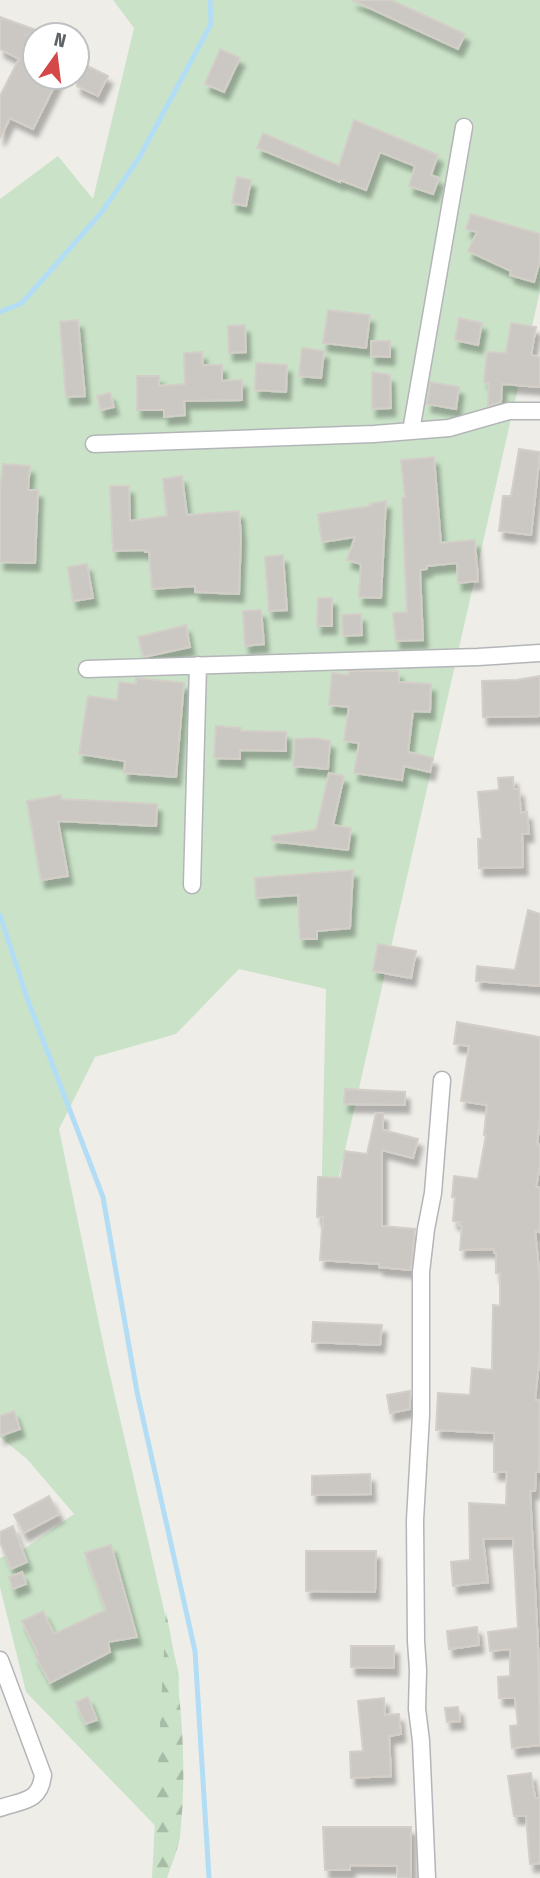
<svg xmlns="http://www.w3.org/2000/svg" width="540" height="1878" font-family="'Fira Sans Condensed',sans-serif">
  <style>
    .green { fill: #cae3c8 }
    .forest { fill: url(#forest-firs) }
    .lines { fill: none; stroke-linecap: round; stroke-linejoin: round }
    .stream { stroke: #b2ddf5; stroke-width: 5 }
    .building { fill: #cbc8c4; stroke: #d3cec7; stroke-width: 2; filter: url(#shadow) }
    .street-casing { stroke: #b3b5b8; stroke-width: 19 }
    .street { stroke: #fff; stroke-width: 16 }
  </style>
  <defs>
    <pattern id="forest-firs" width="22" height="20" patternUnits="userSpaceOnUse" patternTransform="scale(1.75)"><rect width="22" height="20" fill="#cae3c8"/><path d="M5 1l3.5 6h-7zM16 11l3.5 6h-7z" fill="#a7bca6"/></pattern>
    <filter id="shadow"><feDropShadow dx="4.5" dy="8" stdDeviation="2" flood-color="#0004"/></filter>
  </defs>
  <rect width="100%" height="100%" fill="#efede8"/>
  <path class="green" d="M113,0H540V291L320,1260L326,989L239,969L176,1034L95,1057L59,1129L107,1362L179,1675L177,1743L169,1840L26,1692L0,1587V1558L24,1549L74,1514L27,1459L0,1437V199L58,156L93,199L134,28Z"/>
  <path class="forest" d="M166,1611C181,1686 188,1761 180,1837C178,1850 171,1865 167,1878H152Z"/>
  <g class="lines">
    <path class="stream" d="M0,312L22,303L101,213L139,158L211,24L210,0
      M0,915L27,998L103,1197L137,1392L195,1651L209,1878"/>
  </g>
  <path class="building" d="M352,0H391L465,34L458,49Z
    M0,17L44,33L26,35L35,40V77H59L33,129L10,118L0,138V96L19,59L0,49Z
    M220,49L240,58L224,92L205,84Z
    M77,61L108,76L98,96L77,86Z
    M354,120L438,155L431,175L439,178L433,194L409,186L415,166L380,152L366,190L340,180V182L257,148L263,133L339,166Z
    M237,177L251,180L246,206L232,203Z
    M471,214L540,234V261L534,282L510,275L511,271L468,251L477,232L466,229Z
    M328,310L370,315L366,348L323,343Z
    M459,318L482,323L478,345L455,340Z
    M78,320L85,396L66,397L60,322Z
    M511,323L536,327L531,355L540,357V387L502,384L501,402L488,406L489,383L484,382L487,352L506,353Z
    M245,325L246,352L229,353L228,326Z
    M371,341H390V357L371,356Z
    M302,348L324,351L321,378L299,376Z
    M202,352L203,365H222V381L242,380V400L184,401L185,415L164,417V410H137V376H159V386L185,384L184,353Z
    M256,363L287,365L286,392L255,390Z
    M372,372L390,375L391,408L372,409Z
    M430,382L459,387L456,409L427,404Z
    M110,393L114,407L101,410L97,396Z
    M519,449L540,452L531,535L499,531L503,496H511Z
    M434,457L441,543L475,540L478,581L458,583L457,563L427,566V569L420,570L423,640L396,641L393,613L407,612L402,498L405,497L401,460Z
    M3,464L30,466L28,490H38L35,563L0,562V489Z
    M182,476L187,515L239,511L241,536L239,594L195,592V586L152,589L149,552H145V550L113,551L110,486H129L130,521L167,516L163,479Z
    M386,501L381,598L359,597L361,564L347,560L355,537L322,542L318,514L371,506L370,504Z
    M283,555L287,610L269,611L265,557Z
    M87,564L93,598L73,601L68,567Z
    M318,598H332V626H317Z
    M261,610L264,644L245,646L243,611Z
    M361,614L362,635L343,636L342,615Z
    M186,625L190,647L144,657L138,637Z
    M349,671H398L399,682L431,684L430,712L413,711L408,752L433,758L430,772L404,766L402,780L354,773L359,743L344,741L349,707L329,705L332,673L349,675Z
    M540,676V716L483,717L482,681L517,680Z
    M136,678L184,683L176,777L124,773L125,761L79,754L88,696L117,700L119,682L136,684Z
    M216,726L241,728V731L286,732V751L240,750V759L214,758Z
    M316,738L330,741L328,769L293,766L295,739Z
    M329,773L344,776L333,825L351,828L348,850L272,841V836L316,830Z
    M513,777L514,789H519L521,813L527,812L529,834H522L523,867L479,868L478,839H482L478,792L499,790L498,778Z
    M61,795V799L157,804L156,826L58,821L68,876L41,880L27,801Z
    M353,870L350,928L317,931V939H300L298,895L256,898L255,878Z
    M528,910L540,914V986L476,981L477,966L515,970Z
    M378,944L416,951L411,978L373,971Z
    M457,1022L540,1037V1119L537,1144H540V1165L536,1187L540,1188V1224L539,1232L535,1231L540,1280V1353L535,1400H540L539,1472H536L535,1491H530L538,1646L540,1745L512,1748L510,1726L518,1725L515,1698H499L498,1677L510,1676V1649L490,1651L488,1632L518,1628L513,1538L483,1539L488,1582L453,1586L451,1562L470,1560L469,1503L506,1505L507,1472H494V1433L436,1430L438,1393L470,1395L472,1368L492,1370L493,1305L500,1306V1273H496V1253H494V1249L460,1250L462,1226H459L460,1222L453,1221L455,1197H452L454,1176L478,1179L486,1135H484L487,1105L461,1101L469,1046L454,1044Z
    M345,1089L405,1092V1105L344,1104Z
    M376,1113H383V1130L418,1139L413,1158L382,1150V1226L415,1229L411,1270L379,1267V1264L320,1260L323,1217H317L318,1177L341,1178L345,1151L367,1154Z
    M313,1322L382,1325L380,1345L312,1342Z
    M410,1391V1409L390,1413L387,1395Z
    M14,1411L20,1429L0,1436V1416Z
    M370,1474L371,1494L312,1495V1476Z
    M49,1496L59,1514L24,1533L14,1515Z
    M13,1526L27,1562L11,1569L0,1542V1532Z
    M111,1545L137,1637L108,1642L110,1652L50,1683L35,1655L38,1654L22,1621L43,1611L54,1634L106,1610L85,1553Z
    M306,1551H376L375,1592L306,1591Z
    M22,1572L26,1584L13,1589L9,1577Z
    M477,1627L479,1645L449,1649L447,1631Z
    M351,1646H394V1668L351,1667Z
    M88,1697L97,1720L85,1724L76,1702Z
    M384,1698L385,1715L399,1714L401,1734L389,1736L391,1776L351,1778L350,1752L363,1751L358,1701Z
    M458,1707L460,1721L447,1722L445,1708Z
    M531,1773L535,1798H540V1863L530,1864L526,1816H514L508,1776Z
    M323,1827H411V1878H398L397,1866L350,1865V1870H325Z"/>
  <g class="lines">
    <defs>
      <path id="street" d="M411,431L464,127
        M94,444L374,434L449,428L509,411H540
        M87,669L478,657L540,653
        M192,885L198,665
        M0,1660L43,1775C40,1802 23,1800 0,1808
        M427,1878L421,1741L417,1709L418,1670L416,1641L415,1520L421,1415V1272L426,1229L433,1193L442,1080"/>
    </defs>
    <use href="#street" class="street-casing"/>
    <use href="#street" class="street"/>
  </g>
  <g transform="translate(56 56) rotate(14)"><circle r="33" fill="#ffffff" stroke="#bfc1c2" stroke-width="2"/>
  <path d="M0-5L12 26L0 18L-12 26Z" fill="#d54849"/>
  <text y="-10" font-size="19" font-weight="bold" text-anchor="middle" fill="#5f6366">N</text>
  </g>
</svg>
